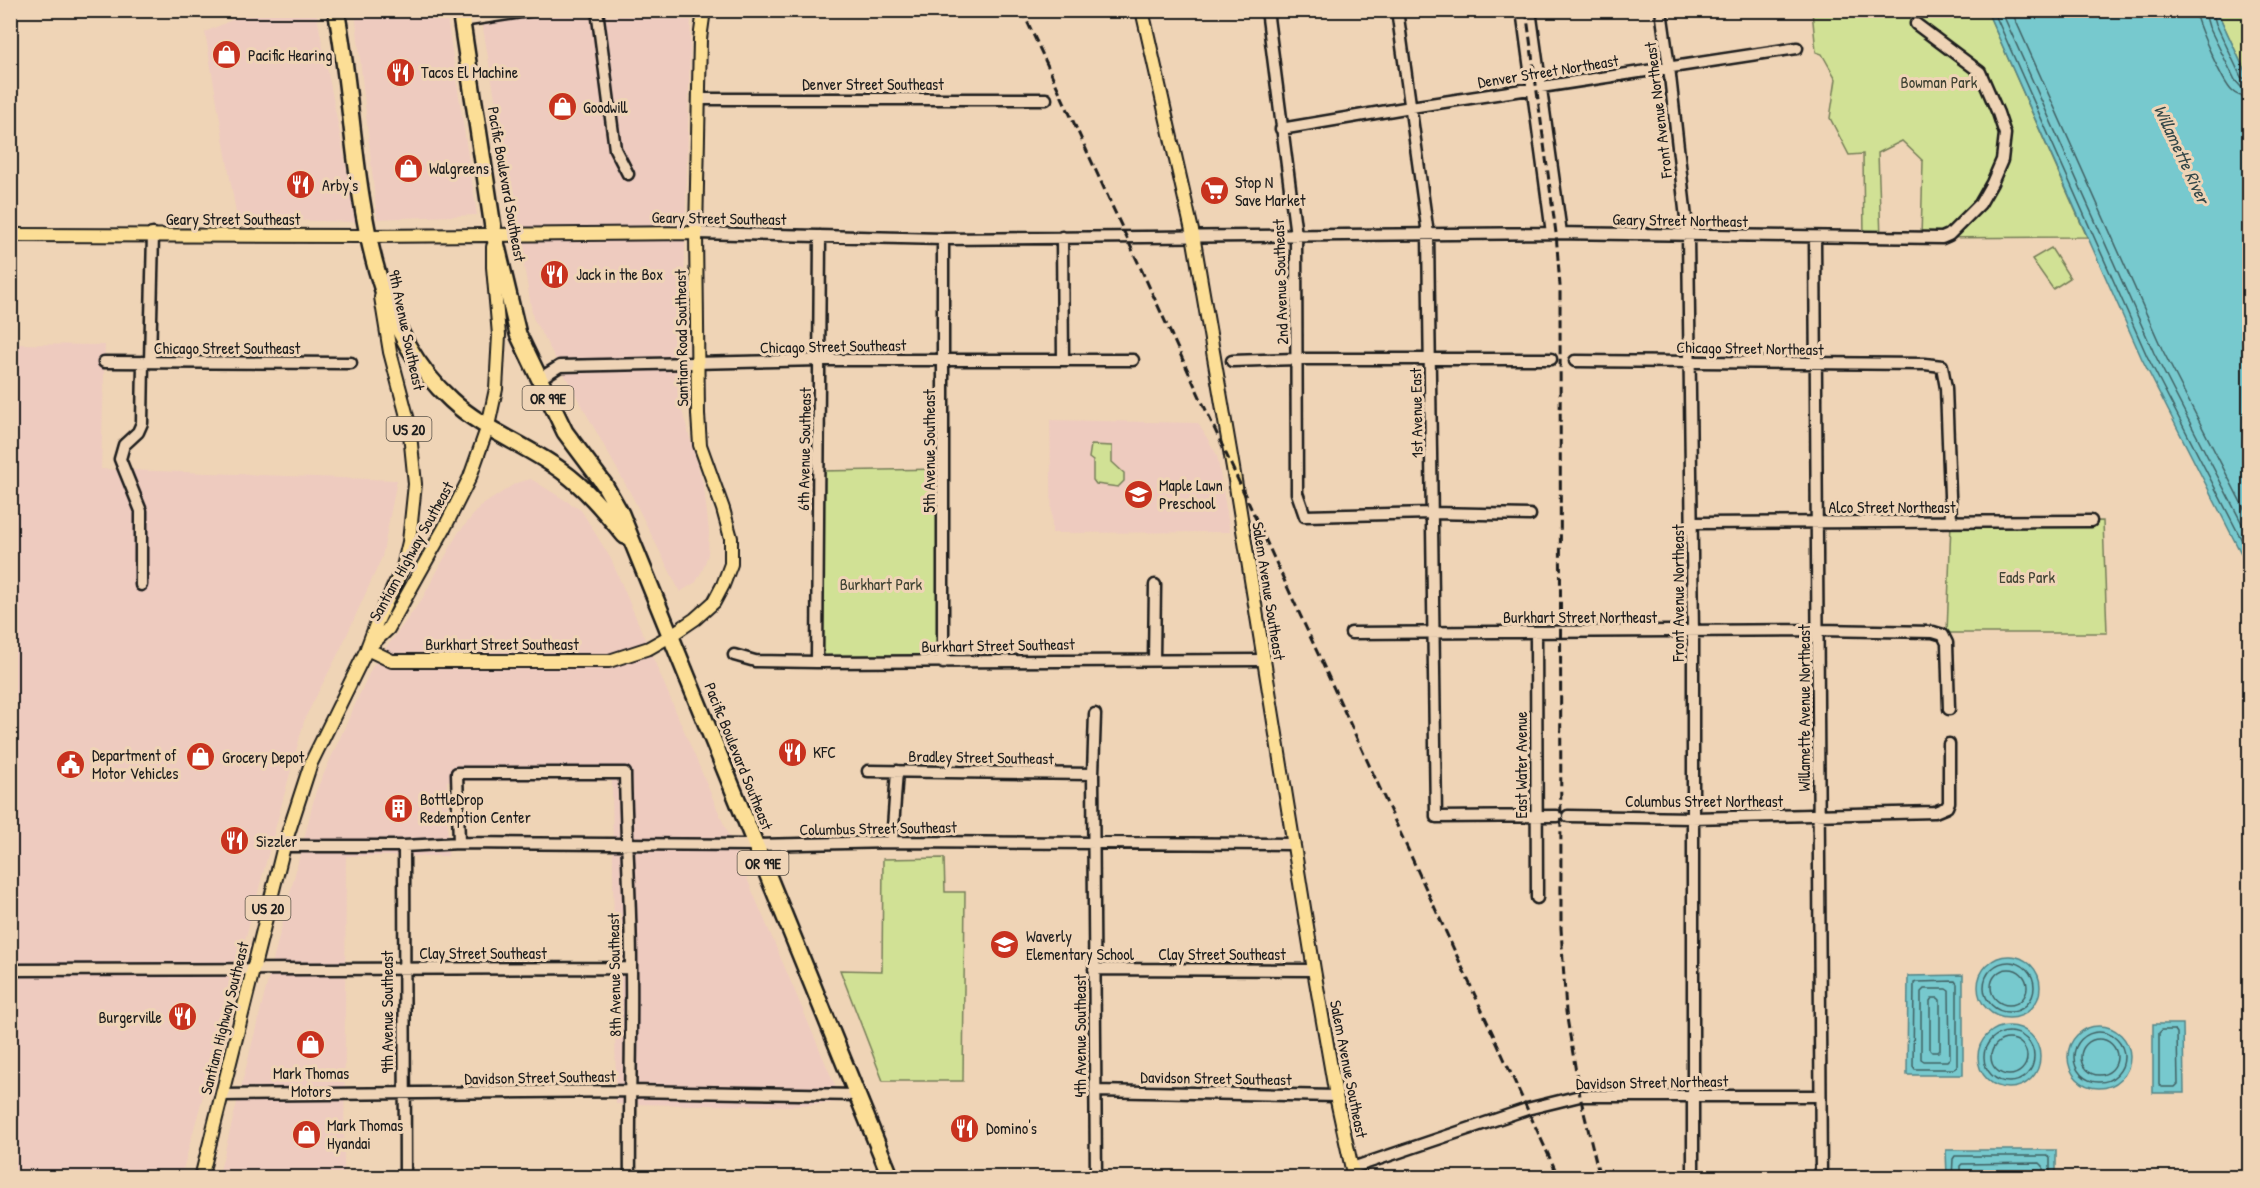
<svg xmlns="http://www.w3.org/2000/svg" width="2260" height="1188" font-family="'Patrick Hand',sans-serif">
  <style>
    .built { fill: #eecbbf }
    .green { fill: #d1e195; stroke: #767e58; stroke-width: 1.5 }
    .water { fill: #77c9ce; stroke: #538487; stroke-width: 1.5 }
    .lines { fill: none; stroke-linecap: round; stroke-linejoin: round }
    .shore { stroke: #406163; stroke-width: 1.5 }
    .minor-casing { stroke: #1c1c1c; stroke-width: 15 }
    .major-casing { stroke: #1c1c1c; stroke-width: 16 }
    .highway-casing { stroke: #1c1c1c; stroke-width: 20 }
    .minor { stroke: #efd4b6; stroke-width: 10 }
    .major { stroke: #fcde96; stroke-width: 12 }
    .highway { stroke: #fcde96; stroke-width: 15 }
    .rail { stroke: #1c1c1c; stroke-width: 3; stroke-dasharray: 9 4.5; stroke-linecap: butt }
    .labels { text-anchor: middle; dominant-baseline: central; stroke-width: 6; stroke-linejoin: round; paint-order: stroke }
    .shield { fill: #efd4b6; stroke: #5b534a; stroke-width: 1.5 }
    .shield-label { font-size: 15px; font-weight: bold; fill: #1c1c1c }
    .poi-label { font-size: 16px; fill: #1c1c1c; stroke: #efd4b6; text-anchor: start }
    .street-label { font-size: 16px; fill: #1c1c1c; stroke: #efd4b6 }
    .park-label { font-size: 16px; fill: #404334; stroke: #efd4b6 }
    .water-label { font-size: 18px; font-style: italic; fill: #334748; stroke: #efd4b6 }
  </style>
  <rect width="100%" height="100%" fill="#efd4b6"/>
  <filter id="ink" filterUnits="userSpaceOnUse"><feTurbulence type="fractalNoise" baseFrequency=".0167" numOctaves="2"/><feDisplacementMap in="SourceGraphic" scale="12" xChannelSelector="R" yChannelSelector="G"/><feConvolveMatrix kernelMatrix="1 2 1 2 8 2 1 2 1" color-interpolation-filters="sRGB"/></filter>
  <g filter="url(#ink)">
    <path class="built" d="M606,10L607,17L649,11H691L681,407L704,487L709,532L708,554L703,569L696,582L680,592L632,496L533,318L480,11Z
      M252,11H316L357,222L237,219L205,32Z
      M355,11H446L477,215L377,219Z
      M11,344L105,345L101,469L397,480L382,557L340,650L305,718L181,1177L11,1178Z
      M1050,420L1198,423L1217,455L1230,532L1052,533Z
      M531,479L581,510L611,559L842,1102L793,1106L616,1104L612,781H447L448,856H346L344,1177L218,1178L316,791L372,667L422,599L458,533L481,506L516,483Z"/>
    <path class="green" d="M1812,11H1987L2087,237L1921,238L1923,161L1902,141L1878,153L1881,238H1864L1863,154L1849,155L1830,118L1836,79L1822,54L1816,52Z
      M2217,11H2249V80Z
      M2051,248L2070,278L2053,289L2032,259Z
      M1091,445L1112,446V462L1124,473V481L1118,487L1096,484L1093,480V461L1089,458Z
      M944,469L943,663L817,662L819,471Z
      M2103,521L2107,633H1947L1951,522Z
      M944,858L945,892H965L963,1081H883L840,970L882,971L883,859Z"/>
    <path class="water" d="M1987,11H2217L2249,80V569L2142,359Z
      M1978 987a31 31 0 1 1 62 0a31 31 0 1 1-62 0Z
      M1963,975V1075H1907L1908,976Z
      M2153,1024H2183L2184,1093H2153Z
      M1978 1057a31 31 0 1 1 62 0a31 31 0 1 1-62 0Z
      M2068 1057a31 31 0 1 1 62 0a31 31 0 1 1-62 0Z
      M1946,1150H2056V1177H1947Z"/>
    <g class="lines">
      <path class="shore" d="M1993,10L2147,356L2250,556
        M2001,10L2154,353L2250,539
        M2011,10L2162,349L2250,520
        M2195,10C2196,23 2223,83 2232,91C2237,96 2243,97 2250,97
        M2204,10L2209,27L2235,80L2241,87L2250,88
        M2212,10L2216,24L2241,77L2250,81
        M1984 987a25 25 0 1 1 50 0a25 25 0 1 1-50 0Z
        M1991 987a18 18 0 1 1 36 0a18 18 0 1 1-36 0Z
        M1955,981L1957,984V1067L1954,1069H1915L1913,1066L1914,983L1917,982Z
        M1924,989H1946L1949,991L1950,1058L1947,1061H1924L1921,1059V992Z
        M1932,998H1938L1940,1000V1050L1938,1052H1932L1930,1050V1001Z
        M2162,1030H2175L2177,1033L2178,1084L2175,1087H2162L2159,1085V1033Z
        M1984 1057a25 25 0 1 1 50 0a25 25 0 1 1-50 0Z
        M2074 1057a25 25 0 1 1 50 0a25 25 0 1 1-50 0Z
        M1991 1057a18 18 0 1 1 36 0a18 18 0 1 1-36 0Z
        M2081 1057a18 18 0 1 1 36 0a18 18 0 1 1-36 0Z
        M1952,1178L1953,1159L1955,1156H2047L2050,1158V1178
        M1960,1178V1166L1962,1164L2040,1163L2043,1166V1178
        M1969,1178L1972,1172H2031L2034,1178"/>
      <defs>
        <path id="minor" d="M597,10L615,149L628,174
          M1267,10L1296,235L1297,493L1305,516L1432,513L1530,515
          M1397,10L1428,234L1436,817L1557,816
          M1522,10L1552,233
          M1530,10L1561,233
          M1661,10L1669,67L1688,236L1693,632V1178
          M462,21L534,10
          M699,99H1046
          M1281,129L1411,107L1797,48
          M696,233L943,239L1552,233L1942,238L1949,235L1980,204L1992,183L2002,160L2005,134L1998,113L1980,72L1916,24
          M1062,237L1063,359
          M1815,237L1821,1178
          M943,239V663
          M1232,361L1297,359H1551
          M1575,361L1925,364L1942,366L1946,388L1951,522
          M104,362L351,363
          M150,362L153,234
          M539,379L560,366L820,360H1133
          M1693,523L2091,521
          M141,585V511L120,459L124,445L138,432L142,423L143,362
          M1536,632L1537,898
          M1351,633L1818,630L1933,632L1943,635L1947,643L1949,709
          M734,655L755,661L817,662L1263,660
          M1154,660L1155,585
          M817,662L820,236
          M1095,714L1093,774L1096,1178
          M868,771L1093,774
          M1568,816L1692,818L1935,812L1947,807L1949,802V744
          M892,842L897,771
          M459,843L457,773H625C626,838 631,903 631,968C632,1038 629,1108 630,1178
          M284,846H404L459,843L756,845L892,842L1293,844
          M404,846L405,1178
          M1094,969L1314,970
          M10,970L631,968
          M1095,1091L1336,1096
          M222,1095L629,1091L858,1095
          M1352,1168L1527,1109L1580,1096H1820"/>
        <path id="major" d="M1142,10L1193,235L1233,468L1314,970L1336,1096L1354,1178
          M10,235L368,236L696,233
          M367,648L377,622L403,567L409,542L415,484L409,424L390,352L381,297
          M367,649L392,661H609L649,648L670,636L695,619L714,602L723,585L731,564V538L723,509L700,445L698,414L696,233L700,39L704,10
          M201,1178L284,846L311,763L367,649L388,629L445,527L470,477L488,426L496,389L499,335L493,267V247"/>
        <path id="highway" d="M336,10C361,135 349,308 451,400C483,430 527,445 562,471C587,489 606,513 625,536
          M460,10L494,234L518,334L565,432L604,484L621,514L891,1178"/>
      </defs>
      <use href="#minor" class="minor-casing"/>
      <use href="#major" class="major-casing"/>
      <use href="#highway" class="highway-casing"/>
      <use href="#minor" class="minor"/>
      <use href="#major" class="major"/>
      <use href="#highway" class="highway"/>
      <path class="rail" d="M1022,10L1559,1178
        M1526,10L1556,233L1560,286L1561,928L1566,1012L1580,1096L1600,1178"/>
    </g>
  </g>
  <defs>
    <symbol id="shop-disc" viewBox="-11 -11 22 22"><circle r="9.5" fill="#c8321e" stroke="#efd4b6"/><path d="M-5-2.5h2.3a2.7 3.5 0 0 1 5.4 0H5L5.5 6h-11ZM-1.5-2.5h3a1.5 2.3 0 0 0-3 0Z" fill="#fff"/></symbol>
    <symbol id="restaurant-disc" viewBox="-11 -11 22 22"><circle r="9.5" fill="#c8321e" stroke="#efd4b6"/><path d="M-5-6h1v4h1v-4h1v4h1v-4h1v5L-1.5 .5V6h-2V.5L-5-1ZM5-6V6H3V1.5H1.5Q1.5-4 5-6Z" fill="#fff"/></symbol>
    <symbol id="supermarket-disc" viewBox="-11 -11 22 22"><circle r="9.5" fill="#c8321e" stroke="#efd4b6"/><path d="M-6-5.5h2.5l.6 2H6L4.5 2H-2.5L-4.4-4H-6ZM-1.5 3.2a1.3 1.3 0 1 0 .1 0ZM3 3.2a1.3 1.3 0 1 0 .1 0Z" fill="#fff"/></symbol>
    <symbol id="school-disc" viewBox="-11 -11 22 22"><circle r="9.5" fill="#c8321e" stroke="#efd4b6"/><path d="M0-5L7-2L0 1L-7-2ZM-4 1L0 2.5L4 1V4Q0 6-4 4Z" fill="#fff"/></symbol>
    <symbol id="civic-disc" viewBox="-11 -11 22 22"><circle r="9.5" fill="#c8321e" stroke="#efd4b6"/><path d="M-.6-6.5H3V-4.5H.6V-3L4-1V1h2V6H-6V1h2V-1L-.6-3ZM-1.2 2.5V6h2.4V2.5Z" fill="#fff"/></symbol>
    <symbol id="building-disc" viewBox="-11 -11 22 22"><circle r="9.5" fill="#c8321e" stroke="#efd4b6"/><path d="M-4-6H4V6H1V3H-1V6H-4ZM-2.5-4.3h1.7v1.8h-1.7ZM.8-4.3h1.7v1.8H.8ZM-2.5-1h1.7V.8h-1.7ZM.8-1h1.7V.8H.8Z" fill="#fff"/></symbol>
  </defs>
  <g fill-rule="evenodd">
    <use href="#shop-disc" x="210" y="38" width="33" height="33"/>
    <use href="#restaurant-disc" x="384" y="56" width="33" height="33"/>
    <use href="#shop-disc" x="546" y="90" width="33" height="33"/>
    <use href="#shop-disc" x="392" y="152" width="33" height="33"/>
    <use href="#restaurant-disc" x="284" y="168" width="33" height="33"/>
    <use href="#supermarket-disc" x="1198" y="174" width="33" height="33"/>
    <use href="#restaurant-disc" x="538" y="258" width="33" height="33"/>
    <use href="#school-disc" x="1122" y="478" width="33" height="33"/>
    <use href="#restaurant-disc" x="776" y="736" width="33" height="33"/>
    <use href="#shop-disc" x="184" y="740" width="33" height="33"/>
    <use href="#civic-disc" x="54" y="748" width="33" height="33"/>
    <use href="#building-disc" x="382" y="792" width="33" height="33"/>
    <use href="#restaurant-disc" x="218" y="824" width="33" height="33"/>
    <use href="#school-disc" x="988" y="928" width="33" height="33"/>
    <use href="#restaurant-disc" x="166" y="1000" width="33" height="33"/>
    <use href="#shop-disc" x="294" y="1028" width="33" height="33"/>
    <use href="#restaurant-disc" x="948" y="1112" width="33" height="33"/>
    <use href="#shop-disc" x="290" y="1118" width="33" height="33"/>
  </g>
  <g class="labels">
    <g class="shield">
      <rect x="522.5" y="386" width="51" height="24" rx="4.5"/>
      <rect x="386.5" y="417" width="45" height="24" rx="4.5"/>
      <rect x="737.5" y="851" width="51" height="24" rx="4.5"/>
      <rect x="245.5" y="896" width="45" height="24" rx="4.5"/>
    </g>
    <g class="shield-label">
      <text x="548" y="398">OR 99E</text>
      <text x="409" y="429">US 20</text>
      <text x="763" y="863">OR 99E</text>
      <text x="268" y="908">US 20</text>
    </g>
    <g class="poi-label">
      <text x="248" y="55">Pacific Hearing</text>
      <text x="421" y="72">Tacos El Machine</text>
      <text x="583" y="107">Goodwill</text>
      <text x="429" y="168">Walgreens</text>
      <text x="1235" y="182">Stop N<tspan x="1235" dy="18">Save Market</tspan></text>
      <text x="322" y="185">Arby's</text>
      <text x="576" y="274">Jack in the Box</text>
      <text x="1159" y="485">Maple Lawn<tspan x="1159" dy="18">Preschool</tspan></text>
      <text x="813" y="752">KFC</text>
      <text x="92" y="755">Department of<tspan x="92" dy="18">Motor Vehicles</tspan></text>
      <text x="222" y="757">Grocery Depot</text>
      <text x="420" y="799">BottleDrop<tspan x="420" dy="18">Redemption Center</tspan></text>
      <text x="256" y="841">Sizzler</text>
      <text x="1026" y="936">Waverly<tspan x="1026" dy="18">Elementary School</tspan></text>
      <text x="162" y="1017" text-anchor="end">Burgerville</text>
      <text x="311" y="1073" text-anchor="middle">Mark Thomas<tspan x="311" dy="18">Motors</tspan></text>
      <text x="327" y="1125">Mark Thomas<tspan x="327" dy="18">Hyandai</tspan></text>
      <text x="986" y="1128">Domino's</text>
    </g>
    <g class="street-label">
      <text transform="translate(1548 71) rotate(-9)">Denver Street Northeast</text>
      <text x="873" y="84">Denver Street Southeast</text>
      <text transform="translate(1658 110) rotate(-97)">Front Avenue Northeast</text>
      <text transform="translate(507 184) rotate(80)">Pacific Boulevard Southeast</text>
      <text transform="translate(719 218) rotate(1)">Geary Street Southeast</text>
      <text x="233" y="219">Geary Street Southeast</text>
      <text transform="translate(1680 220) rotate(1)">Geary Street Northeast</text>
      <text transform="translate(1280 282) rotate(-92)">2nd Avenue Southeast</text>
      <text transform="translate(407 330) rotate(78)">9th Avenue Southeast</text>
      <text transform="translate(681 338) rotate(-91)">Santiam Road Southeast</text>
      <text transform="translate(833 346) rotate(-1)">Chicago Street Southeast</text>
      <text x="227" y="348">Chicago Street Southeast</text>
      <text transform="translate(1750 348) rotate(1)">Chicago Street Northeast</text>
      <text transform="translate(1416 413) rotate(-91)">1st Avenue East</text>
      <text transform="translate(804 449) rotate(-89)">6th Avenue Southeast</text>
      <text transform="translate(929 451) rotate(-90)">5th Avenue Southeast</text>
      <text x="1892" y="507">Alco Street Northeast</text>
      <text transform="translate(411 551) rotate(-61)">Santiam Highway Southeast</text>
      <text transform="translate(1269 591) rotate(81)">Salem Avenue Southeast</text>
      <text transform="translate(1678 593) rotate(-90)">Front Avenue Northeast</text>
      <text x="1580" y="617">Burkhart Street Northeast</text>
      <text x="502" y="644">Burkhart Street Southeast</text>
      <text transform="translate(998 645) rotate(-1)">Burkhart Street Southeast</text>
      <text transform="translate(1804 708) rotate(-90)">Willamette Avenue Northeast</text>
      <text transform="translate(739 756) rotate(68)">Pacific Boulevard Southeast</text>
      <text transform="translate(981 757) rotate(1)">Bradley Street Southeast</text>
      <text transform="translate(1521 765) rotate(-90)">East Water Avenue</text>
      <text x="1704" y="801">Columbus Street Northeast</text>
      <text transform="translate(878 828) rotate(-1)">Columbus Street Southeast</text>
      <text x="483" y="953">Clay Street Southeast</text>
      <text x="1222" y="954">Clay Street Southeast</text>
      <text transform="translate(614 975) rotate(-91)">8th Avenue Southeast</text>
      <text transform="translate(387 1012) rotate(-90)">9th Avenue Southeast</text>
      <text transform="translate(224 1018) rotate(-76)">Santiam Highway Southeast</text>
      <text transform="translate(1080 1036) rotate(-90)">4th Avenue Southeast</text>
      <text transform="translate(1349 1069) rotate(79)">Salem Avenue Southeast</text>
      <text transform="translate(540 1077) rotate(-1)">Davidson Street Southeast</text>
      <text transform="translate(1216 1078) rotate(1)">Davidson Street Southeast</text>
      <text transform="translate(1652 1082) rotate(-1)">Davidson Street Northeast</text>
    </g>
    <g class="park-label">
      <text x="1939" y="82">Bowman Park</text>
      <text x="2027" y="577">Eads Park</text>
      <text x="881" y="584">Burkhart Park</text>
    </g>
    <g class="water-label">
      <text transform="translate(2182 154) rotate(65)">Willamette River</text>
    </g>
  </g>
  <rect width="2260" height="1188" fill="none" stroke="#efd4b6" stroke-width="36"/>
  <rect x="18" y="18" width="2224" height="1152" fill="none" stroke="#1c1c1c" stroke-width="2" filter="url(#ink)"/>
</svg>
